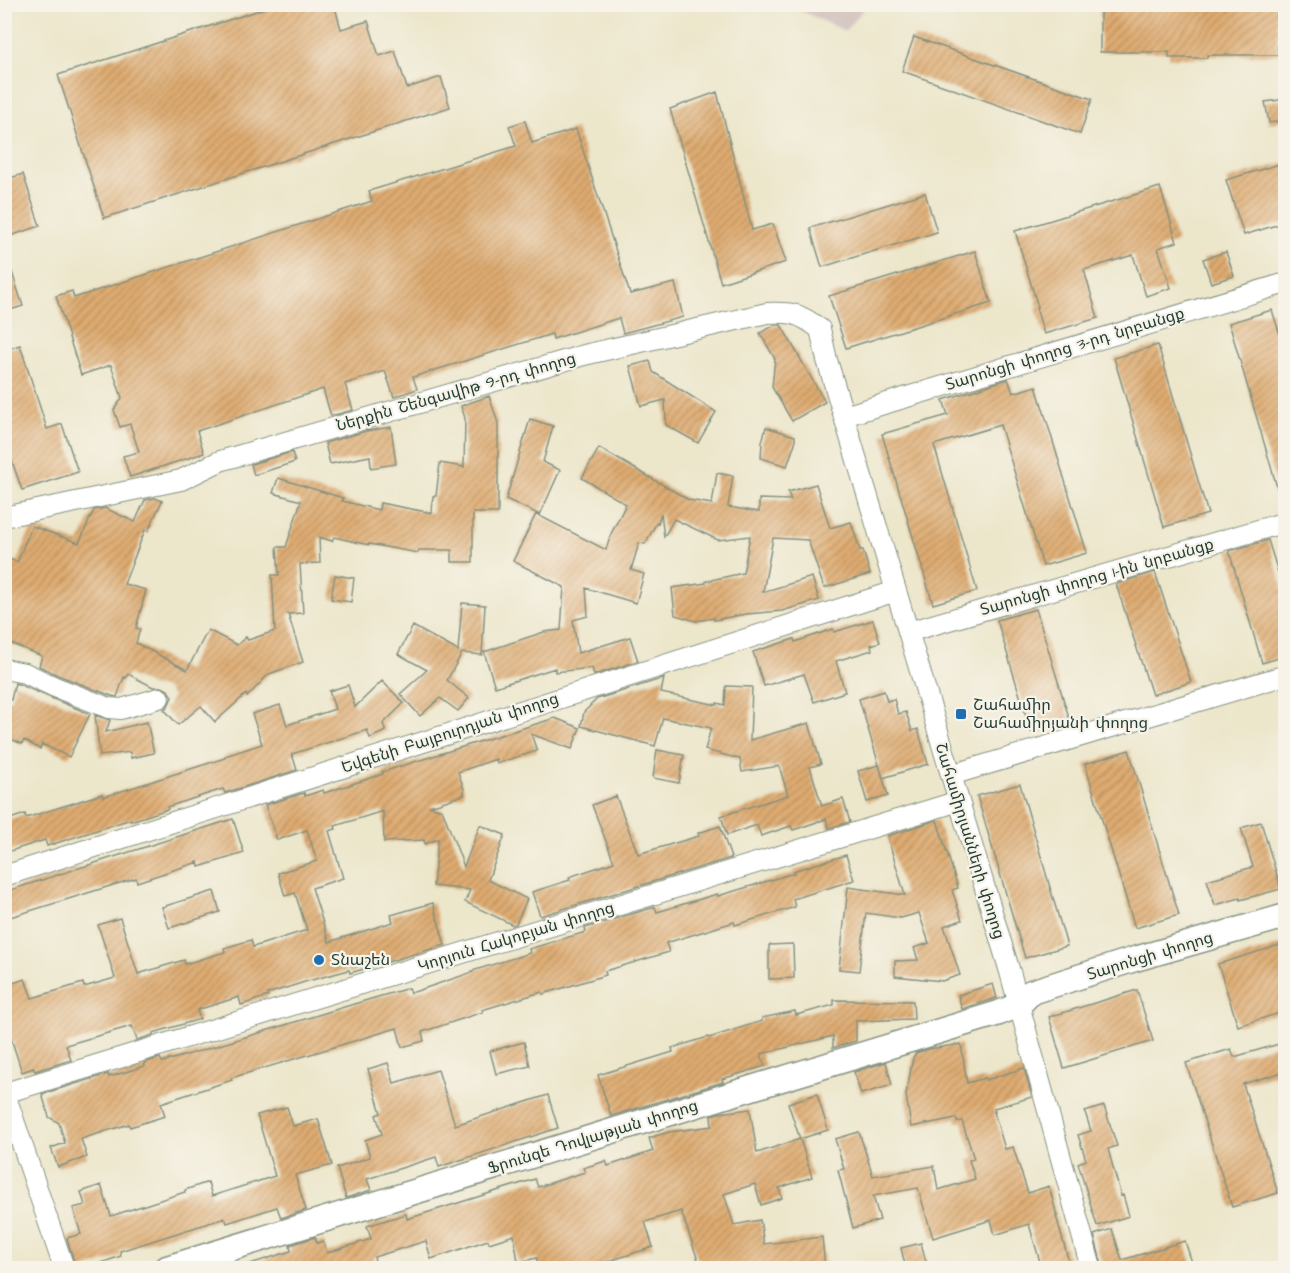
<svg xmlns="http://www.w3.org/2000/svg" width="1290" height="1273" font-family="'Architects Daughter','Noto Sans Armenian',sans-serif">
  <style>
    .industrial { fill: #d0c0bc }
    .building { fill: url(#building-hatch) }
    .lines { fill: none; stroke-linecap: round; stroke-linejoin: round }
    .minor-casing { stroke: #869280; stroke-width: 22 }
    .tertiary-casing { stroke: #869280; stroke-width: 27 }
    .minor { stroke: #fff; stroke-width: 20 }
    .tertiary { stroke: #fff; stroke-width: 24 }
    .poi-dot { fill: #1f6fb2; stroke: #f7f3e8; stroke-width: 2 }
    .labels { text-anchor: middle; dominant-baseline: central; stroke-width: 4.5; stroke-linejoin: round; paint-order: stroke }
    .street-label { font-size: 16px; fill: #1f3d34; stroke: #f7f3e8 }
    .poi-label { font-size: 16px; fill: #1f3d34; stroke: #f7f3e8; text-anchor: start }
  </style>
  <defs>
    <pattern id="building-hatch" width="6" height="6" patternUnits="userSpaceOnUse" patternTransform="scale(1.5)"><rect width="6" height="6" fill="#dfac71"/><path d="M-1 1l2-2M0 6l6-6M5 7l2-2" fill="none" stroke="#b48d5e"/></pattern>
  </defs>
  <rect width="100%" height="100%" fill="#f7f3e8"/>
  <filter id="ink" filterUnits="userSpaceOnUse"><feTurbulence type="fractalNoise" baseFrequency=".0167" numOctaves="2"/><feDisplacementMap in="SourceGraphic" scale="12" xChannelSelector="R" yChannelSelector="G"/><feConvolveMatrix kernelMatrix="1 2 1 2 8 2 1 2 1" color-interpolation-filters="sRGB"/></filter>
  <filter id="wash" filterUnits="userSpaceOnUse"><feTurbulence type="fractalNoise" baseFrequency=".008" numOctaves="4" result="noise"/><feDisplacementMap in="SourceGraphic" scale="24" xChannelSelector="R" yChannelSelector="G"/><feGaussianBlur stdDeviation="1.35" result="paint"/><feColorMatrix in="noise" values="0 0 0 0 0 0 0 0 0 0 0 0 0 0 0 0 0 1.4 0 .05"/><feComposite in="paint" operator="in"/></filter>
  <g filter="url(#wash)">
    <rect width="100%" height="100%" fill="#ece6cb"/>
    <path class="industrial" d="M788,5L867,4V5L845,31Z"/>
    <g id="blocks">
      <path class="building" d="M278,4H313L314,9L327,4H334L341,29L368,21L379,56L395,51L407,88L441,77L450,107L104,218L58,75Z
        M1100,4H1277L1278,55H1207V58H1169V52H1100Z
        M914,37L1092,99L1080,134L902,71Z
        M717,92L752,230L773,224L786,262L721,283L670,109Z
        M1286,99V120L1269,123L1265,102Z
        M525,121L532,143L576,129L630,294L675,283L683,317L623,333L619,318L553,339L552,334L413,377L417,389L394,397L385,371L345,384L353,410L331,416L323,389L197,431L204,453L130,477L123,456L139,452L130,424L120,427L114,410L122,398L111,365L81,375L56,296L72,291L74,298L372,201L369,191L516,146L509,126Z
        M1286,162V222L1244,235L1226,180Z
        M23,174L40,226L4,238V180Z
        M1160,187L1177,242L1158,248L1171,288L1146,296L1133,255L1084,270L1098,318L1044,334L1036,308L1038,307L1015,231Z
        M925,193L937,232L822,267L810,228Z
        M975,251L991,303L846,348L829,296Z
        M1226,252L1234,276L1211,283L1203,259Z
        M4,260H8L23,306L4,312Z
        M1272,310L1286,354V500L1281,501L1229,323Z
        M775,325H781L825,402L792,421L772,387L775,359L760,333Z
        M20,345L47,429L62,424L78,472L22,490L4,438V350Z
        M1158,345L1208,514L1164,527L1114,358Z
        M650,361L653,372L716,412L698,443L666,425L665,400L641,406L630,366Z
        M1008,379L1013,393L1036,386L1087,553L1043,566L1000,425L934,445L977,591L933,604L882,434L948,415L943,400Z
        M489,396L498,423V513H473V562H452V550H419L418,553L369,544V545L334,537L332,541L319,537L320,563L300,564L303,613L288,614L303,662L269,674L247,697L246,694L215,722L201,706L178,725L164,709L168,706L172,697L168,690L162,687H153L128,674L126,678L124,677L117,697L112,696L60,676L39,666L42,656L4,641V557L17,562L32,526L79,543L94,510L105,508L135,522L145,500L155,498L162,501L148,531L145,530L124,584L146,590L136,628L140,629L136,643L187,670L208,630L237,645L246,637L248,640L275,631L272,575H279L277,547H286L301,501L273,493L278,478L343,498L342,501L379,510L380,503L432,513L433,496H436L440,463L464,467L465,418L461,406Z
        M530,419L553,426L543,462L560,470L540,515L506,499Z
        M391,427L396,464L371,468L370,456L330,464L325,443L366,431Z
        M766,427L795,436V443L787,466L761,458L762,442Z
        M599,448L689,500L712,504L717,473L733,476L728,507L759,512V499L791,500L788,492L816,484L830,528L851,522L860,550H863L870,574L824,588L808,540L773,538L763,592L812,577L819,600L782,611L746,614L714,620V618L696,621L675,615L672,588L706,583V581L743,573L750,536L718,540L674,519L664,537L661,513L658,523L657,522L645,544L639,543L631,570L644,574L636,603L586,588L588,616L573,620L578,653L630,637L638,661L594,675L592,668L555,672V668L495,687L484,652L544,632L561,630L564,587L513,561L536,514L606,550L611,534L626,504L582,478Z
        M292,452L295,462L254,475L251,464Z
        M1268,540L1286,598V656L1262,663L1229,551Z
        M1155,572L1191,682L1152,695L1116,584Z
        M335,575L354,578L351,602L331,599Z
        M462,603L485,605L482,655L462,653L447,680L469,698L458,711L440,698L420,716L400,694L427,670L398,654L413,626L458,651Z
        M1036,609L1070,721L1031,732L997,620Z
        M873,620L880,642L871,645L872,650L836,661L845,692L814,702L804,674L764,686L753,652L794,639L795,642L833,629L834,632Z
        M664,678L661,693L717,705V703L725,705L726,686L752,687L750,740L809,723L821,764L810,767L822,806L843,799L850,822L829,828L826,819L793,830L791,826L761,836L757,825L727,835L721,816L788,795L779,766L742,772L740,759L705,750L711,728L663,718L655,746L581,726L584,712L597,699Z
        M382,681L404,703L383,724L386,731L370,738L367,730L292,754L297,770L225,793L223,789L167,807L168,809L131,821V819L47,846L45,840L4,853V821L25,814L26,818L102,794L103,797L225,758V756L262,744L252,714L280,705L287,725L335,709L329,691L348,685L355,707Z
        M15,683L21,685L51,698L90,714L69,757L42,744L40,749L24,740L22,744L4,736V699L11,700Z
        M884,691L887,701L894,699L898,714L906,712L912,731L918,729L928,764L883,778L859,699Z
        M95,715L110,720L106,732L147,722L154,753L131,758L130,752L100,756Z
        M555,718L580,728L572,749L531,734L537,751L497,763L496,759L458,772L464,789V795L430,806L442,810V809L464,867L480,825L505,835L488,880L527,899L516,924L513,925L465,902L470,890L433,886L438,839L425,844L424,840L384,842L383,811L335,826L336,829L329,831L343,878L312,888L329,942L393,922L391,915L433,903L445,945L350,973L349,970L308,981L267,994L268,996L241,1005L239,997L197,1010L200,1019L153,1033V1035L137,1040L132,1026L66,1045L71,1060L35,1071L33,1068L22,1072L4,1017V986L25,979L32,998L83,983L84,987L115,978L98,925L120,918L138,974L184,960L185,964L225,952L224,948L251,940L253,947L307,930L295,893L285,896L278,873L317,861L307,830L277,840L265,805L304,793L305,796L323,790L324,793L383,774L382,772Z
        M657,750L684,755L679,783L653,778Z
        M1129,750L1179,915L1135,928L1085,764Z
        M879,765L888,796L867,802L858,771Z
        M1020,784L1067,946L1025,958L977,796Z
        M616,796L638,854L699,836L698,833L720,826L731,858L540,916L532,892L570,880L569,877L614,862L592,805Z
        M233,819L244,853L199,867L198,862L137,882L136,878L4,919V892Z
        M937,820L958,888L952,890L962,920L944,926L960,975L942,981L895,976V961L918,960L914,948L929,943L919,913L901,918L866,913L859,971L839,969L848,887L905,895L887,836Z
        M1261,822L1281,889L1240,900V898L1215,905L1207,880L1253,867L1241,828Z
        M846,855L854,880L793,899L795,907L735,925L734,922L666,943L669,952L605,971L606,975L543,994L542,992L482,1010L483,1012L422,1032L424,1041L402,1047L397,1028L231,1078L232,1080L161,1103L165,1116L130,1127L129,1124L81,1139L87,1157L58,1167L51,1148L65,1143L59,1123L49,1117L42,1094L108,1074L109,1077L145,1066L144,1063L160,1058L162,1062L180,1057L364,1001L409,988L411,993L473,972L472,971L530,953L529,949L586,932L585,928L655,907L657,912L717,894L718,896L794,873L793,871Z
        M214,891L220,912L169,928L162,907Z
        M1286,943V1011L1238,1026L1218,964Z
        M793,944L794,978L769,979V945Z
        M993,984L997,998L962,1009L958,995Z
        M1137,990L1153,1041L1064,1068L1049,1017Z
        M834,1000L913,1001L914,1019L856,1021V1041L833,1048V1036L761,1054L765,1066L722,1079L723,1082L611,1116L598,1075L673,1052L672,1048L708,1037L709,1038L762,1021V1018L795,1011L796,1015L834,1005Z
        M524,1042L530,1066L496,1074L490,1051Z
        M1286,1042V1071L1243,1084L1278,1193L1232,1207L1186,1063L1231,1049L1234,1057Z
        M961,1044L967,1083L985,1078L986,1080L1024,1068L1032,1097L994,1108L995,1112H994L1005,1149L1013,1147L1028,1193L1049,1186L1057,1216H1056L1071,1269H1042L1029,1224L995,1235L991,1220L933,1238L918,1188L873,1196L880,1220L853,1228L838,1170L844,1169L835,1139L859,1132L873,1176L934,1166L938,1190L975,1179L969,1160L974,1159L962,1121L957,1122L956,1118L911,1127L906,1095L913,1058L916,1053L929,1049Z
        M886,1062L892,1085L861,1094L854,1072Z
        M388,1063L394,1083L438,1070L455,1125L548,1095L558,1128L439,1167L436,1157L367,1179L371,1190L346,1198L337,1168L370,1157L365,1140L382,1134L376,1115L381,1113L368,1069Z
        M817,1094L828,1130L800,1139L788,1103Z
        M1104,1106L1117,1146L1108,1149L1121,1196L1123,1195L1129,1216L1097,1226L1078,1163L1086,1160L1078,1135L1091,1131L1085,1112Z
        M287,1107L293,1126L318,1119L332,1165L295,1175L306,1210L281,1218L277,1207L227,1223L225,1218L120,1251L121,1256L84,1269H76L67,1238L81,1234L73,1208L85,1205L81,1192L101,1185L111,1216L185,1192V1190L208,1182L212,1196L275,1176L257,1115Z
        M750,1109L757,1153L800,1139L812,1177L779,1188L782,1198L761,1205L755,1184L724,1194L734,1225L760,1220L764,1244L822,1237L825,1267L812,1269H701L681,1211L645,1222L653,1247L603,1263L605,1269H538L537,1258L518,1262L514,1235L489,1243L488,1240L431,1259L426,1241L374,1257L377,1269H248L247,1265L291,1251L290,1245L315,1237L317,1243L323,1241L327,1253L371,1239L367,1226L406,1214L407,1219L535,1179L538,1187L585,1172L583,1168L606,1161L608,1166L653,1151L649,1138L669,1132L712,1126L711,1115L719,1113Z
        M1112,1229L1122,1260L1185,1241L1194,1269H1103L1094,1235Z
        M921,1243L928,1269H906L901,1248Z"/>
    </g>
  </g>
  <g filter="url(#ink)">
    <use href="#blocks" fill-opacity="0" stroke="#869280" stroke-width="1.5"/>
    <g class="lines">
      <defs>
        <path id="minor" d="M844,416L1286,283
          M4,517L181,480L220,461L584,355L767,313C792,312 799,313 820,329L827,360L1010,972L1091,1268
          M908,632L1286,522
          M4,669L25,673L55,687L109,708L121,709L159,698
          M951,775L1286,675
          M4,876L896,591
          M4,1091L64,1268
          M5,1093L959,801"/>
        <path id="tertiary" d="M167,1268L755,1087L999,1013L1019,1005L1031,992L1135,959L1286,916"/>
      </defs>
      <use href="#minor" class="minor-casing"/>
      <use href="#tertiary" class="tertiary-casing"/>
      <use href="#minor" class="minor"/>
      <use href="#tertiary" class="tertiary"/>
    </g>
  </g>
  <g class="poi-dot">
    <rect x="955" y="708" width="12" height="12" rx="3"/>
    <circle cx="319" cy="960" r="6"/>
  </g>
  <g class="labels">
    <g class="street-label">
      <text transform="translate(1065 349) rotate(-17)">Տարոնցի փողոց 3-րդ նրբանցք</text>
      <text transform="translate(456 392) rotate(-16)">Ներքին Շենգավիթ 9-րդ փողոց</text>
      <text transform="translate(1097 577) rotate(-16)">Տարոնցի փողոց 1-ին նրբանցք</text>
      <text transform="translate(450 733) rotate(-18)">Եվգենի Բայբուրդյան փողոց</text>
      <text transform="translate(970 841) rotate(73)">Շահամիրյանների փողոց</text>
      <text transform="translate(516 937) rotate(-17)">Կորյուն Հակոբյան փողոց</text>
      <text transform="translate(1150 956) rotate(-17)">Տարոնցի փողոց</text>
      <text transform="translate(593 1137) rotate(-17)">Ֆրունզե Դովլաթյան փողոց</text>
    </g>
    <g class="poi-label">
      <text x="973" y="705">Շահամիր<tspan x="973" dy="18">Շահամիրյանի փողոց</tspan></text>
      <text x="331" y="960">Տնաշեն</text>
    </g>
  </g>
  <rect width="1290" height="1273" fill="none" stroke="#f7f3e8" stroke-width="24"/>
</svg>
